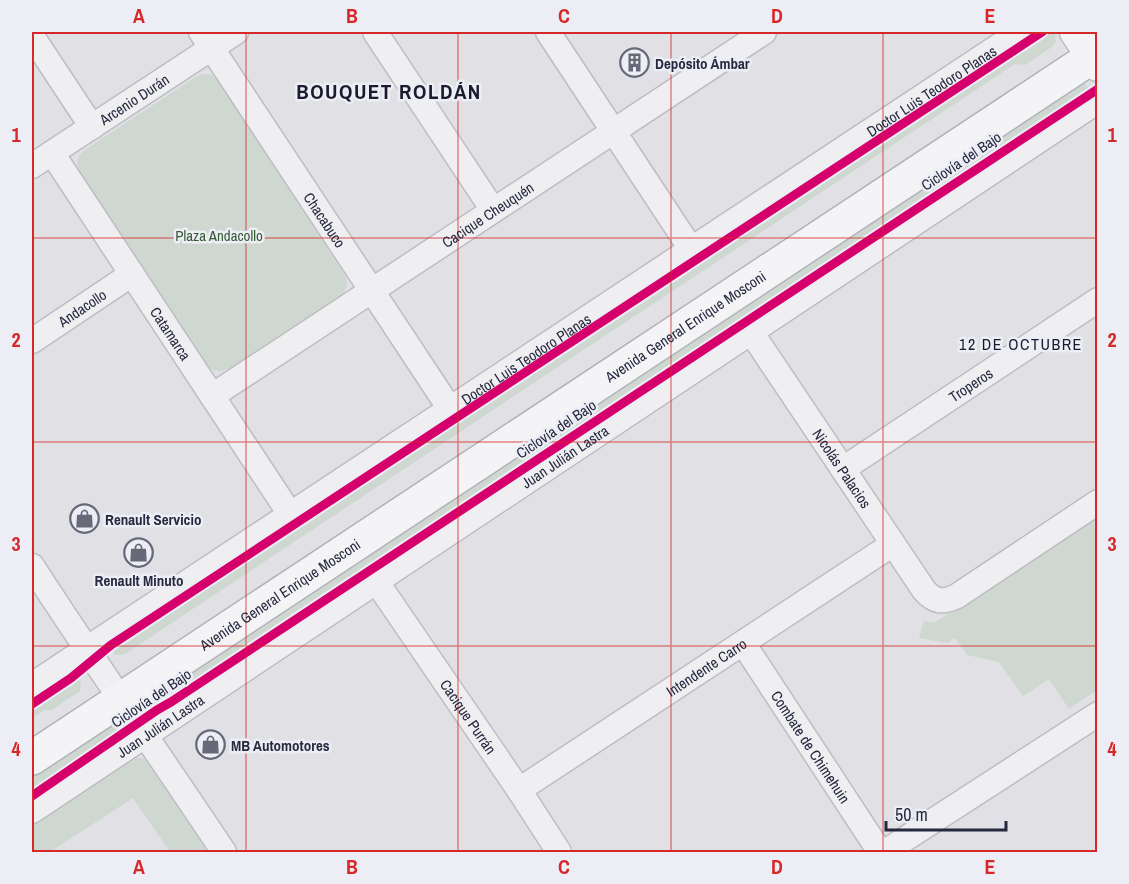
<svg xmlns="http://www.w3.org/2000/svg" width="1129" height="884" font-family="'Archivo Narrow',sans-serif">
  <style>
    .green { fill: #ced8d0 }
    .lines { fill: none; stroke-linecap: round; stroke-linejoin: round }
    .minor-casing { stroke: #bdbdc3; stroke-width: 27 }
    .major-casing { stroke: #bcbdc3; stroke-width: 33 }
    .highway-casing { stroke: #b2b3ba; stroke-width: 36 }
    .minor { stroke: #efeff2; stroke-width: 24 }
    .major { stroke: #f4f4f6; stroke-width: 30 }
    .highway { stroke: #f4f4f6; stroke-width: 33 }
    .cycleway-casing { stroke: #edeef5; stroke-width: 13 }
    .cycleway { stroke: #d6006c; stroke-width: 9 }
    .grid { fill: none; stroke: #d62828; stroke-width: 1.5; stroke-opacity: 0.55 }
    .labels { text-anchor: middle; dominant-baseline: central; stroke-width: 5; stroke-linejoin: round; paint-order: stroke }
    .poi-label { font-size: 15px; font-weight: bold; fill: #26293f; stroke: #edeef5; text-anchor: start }
    .street-label { font-size: 15px; fill: #26293f; stroke: #edeef5 }
    .park-label { font-size: 15px; fill: #335b35; stroke: #edeef5 }
    .neighbourhood-label { font-size: 16px; letter-spacing: 1.5px; fill: #191b2f; stroke: #edeef5 }
    .district-label { font-size: 21px; font-weight: bold; letter-spacing: 1.5px; fill: #191b2f; stroke: #edeef5 }
    .neatline { fill: none; stroke: #d62828; stroke-width: 2 }
    .grid-label { font-size: 20px; text-anchor: middle; font-weight: bold; fill: #d62828 }
  </style>
  <rect width="100%" height="100%" fill="#e0e0e5"/>
  <path class="green" d="M1038,32H1053L1055,34L1056,41L1052,47L1025,65L1015,64L125,654L122,655H116C110,650 111,645 115,639Z
    M202,74L212,75L219,82L344,274C349,283 347,291 339,297L234,366C222,373 213,374 204,362L81,174C75,164 77,156 86,149L194,78Z
    M1079,82C1086,83 1089,87 1090,94L161,711C153,710 149,706 148,698Z
    M1097,514V690L1069,709L1049,679L1023,696L999,662L967,655L955,638L947,643L919,638L924,621L934,623Z
    M73,677L78,679L81,683L80,691L52,710H44L32,718V702L68,678Z
    M111,725C120,727 122,733 119,741L32,800V775L105,726Z
    M136,757L144,759L149,765L208,852H170L133,798L50,852H32V824L128,760Z"/>
  <g class="lines">
    <defs>
      <g id="minor">
        <path id="s1" d="M201,32L450,409"/>
        <path d="M375,32L493,210"/>
        <path d="M548,32L691,249"/>
        <path d="M32,36L92,127"/>
        <path id="s2" d="M52,153L290,514"/>
        <path id="s3" d="M32,166L236,32"/>
        <path id="s4" d="M751,332L924,590C934,602 943,603 957,596L1098,502"/>
        <path id="s5" d="M32,341L132,274"/>
        <path id="s6" d="M212,396L764,32"/>
        <path id="s7" d="M843,469L1098,300"/>
        <path d="M32,566C94,662 160,756 224,852"/>
        <path id="s8" d="M376,581L519,790L559,852"/>
        <path id="s9" d="M743,643L880,852"/>
        <path id="s10" d="M32,685L1020,32"/>
        <path id="s11" d="M519,790L893,544"/>
        <path id="s12" d="M32,811L1098,101"/>
        <path d="M885,852L1098,714"/>
      </g>
      <path id="major" d="M1075,32L1098,66"/>
      <g id="highway">
        <path id="s13" d="M32,758L1098,53"/>
      </g>
    </defs>
    <use href="#minor" class="minor-casing"/>
    <use href="#major" class="major-casing"/>
    <use href="#highway" class="highway-casing"/>
    <use href="#minor" class="minor"/>
    <use href="#major" class="major"/>
    <use href="#highway" class="highway"/>
    <defs>
      <path id="cycleway" d="M32,704L71,678L111,645L1042,32
        M32,796L157,710L171,702L1098,89"/>
    </defs>
    <use href="#cycleway" class="cycleway-casing"/>
    <use href="#cycleway" class="cycleway"/>
  </g>
  <path class="grid" d="M246,32V852M458,32V852M671,32V852M883,32V852M32,238H1098M32,442H1098M32,646H1098"/>
  <defs>
    <symbol id="building-ring" viewBox="-11 -11 22 22"><circle r="9.5" fill="#edeef5" stroke="#676979" stroke-width="1.5"/><path d="M-4-6H4V6H1V3H-1V6H-4ZM-2.5-4.3h1.7v1.8h-1.7ZM.8-4.3h1.7v1.8H.8ZM-2.5-1h1.7V.8h-1.7ZM.8-1h1.7V.8H.8Z" fill="#676979"/></symbol>
    <symbol id="shop-ring" viewBox="-11 -11 22 22"><circle r="9.5" fill="#edeef5" stroke="#676979" stroke-width="1.5"/><path d="M-5-2.5h2.3a2.7 3.5 0 0 1 5.4 0H5L5.5 6h-11ZM-1.5-2.5h3a1.5 2.3 0 0 0-3 0Z" fill="#676979"/></symbol>
  </defs>
  <g fill-rule="evenodd">
    <use href="#building-ring" x="618" y="46" width="33" height="33"/>
    <use href="#shop-ring" x="68" y="502" width="33" height="33"/>
    <use href="#shop-ring" x="122" y="536" width="33" height="33"/>
    <use href="#shop-ring" x="194" y="728" width="33" height="33"/>
  </g>
  <g class="labels">
    <g class="poi-label">
      <text x="655" y="63">Depósito Ámbar</text>
      <text x="105" y="519">Renault Servicio</text>
      <text x="139" y="580" text-anchor="middle">Renault Minuto</text>
      <text x="231" y="745">MB Automotores</text>
    </g>
    <g class="street-label">
      <text stroke="none"><textPath href="#s10" startOffset="1078">Doctor Luis Teodoro Planas</textPath></text>
      <text stroke="none"><textPath href="#s3" startOffset="122">Arcenio Durán</textPath></text>
      <text transform="translate(961 161) rotate(-34)">Ciclovía del Bajo</text>
      <text stroke="none"><textPath href="#s6" startOffset="330">Cacique Cheuquén</textPath></text>
      <text stroke="none"><textPath href="#s1" startOffset="225">Chacabuco</textPath></text>
      <text stroke="none"><textPath href="#s5" startOffset="60">Andacollo</textPath></text>
      <text stroke="none"><textPath href="#s13" startOffset="783">Avenida General Enrique Mosconi</textPath></text>
      <text stroke="none"><textPath href="#s2" startOffset="216">Catamarca</textPath></text>
      <text stroke="none"><textPath href="#s10" startOffset="592">Doctor Luis Teodoro Planas</textPath></text>
      <text stroke="none"><textPath href="#s7" startOffset="153">Troperos</textPath></text>
      <text transform="translate(556 429) rotate(-34)">Ciclovía del Bajo</text>
      <text stroke="none"><textPath href="#s12" startOffset="640">Juan Julián Lastra</textPath></text>
      <text stroke="none"><textPath href="#s4" startOffset="164">Nicolás Palacios</textPath></text>
      <text stroke="none"><textPath href="#s13" startOffset="297">Avenida General Enrique Mosconi</textPath></text>
      <text stroke="none"><textPath href="#s11" startOffset="224">Intendente Carro</textPath></text>
      <text transform="translate(151 698) rotate(-34)">Ciclovía del Bajo</text>
      <text stroke="none"><textPath href="#s8" startOffset="164">Cacique Purrán</textPath></text>
      <text stroke="none"><textPath href="#s12" startOffset="154">Juan Julián Lastra</textPath></text>
      <text stroke="none"><textPath href="#s9" startOffset="124">Combate de Chimehuin</textPath></text>
    </g>
    <g class="park-label">
      <text x="219" y="235">Plaza Andacollo</text>
    </g>
    <g class="neighbourhood-label">
      <text x="1021" y="344">12 DE OCTUBRE</text>
    </g>
    <g class="district-label">
      <text x="389" y="91">BOUQUET ROLDÁN</text>
    </g>
  </g>
  <rect width="1129" height="884" fill="none" stroke="#edeef5" stroke-width="66"/>
  <path d="M886 821v9h120v-9" fill="none" stroke="#26293f" stroke-width="3"/>
  <text x="895" y="821" font-size="18" fill="#26293f" stroke="#edeef5" stroke-width="4.5" paint-order="stroke">50 m</text>
  <rect x="33" y="33" width="1063" height="818" class="neatline"/>
  <g class="grid-label">
    <text x="139" y="23">A</text>
    <text x="352" y="23">B</text>
    <text x="564" y="23">C</text>
    <text x="777" y="23">D</text>
    <text x="990" y="23">E</text>
    <text x="16" y="142">1</text>
    <text x="1112" y="142">1</text>
    <text x="16" y="347">2</text>
    <text x="1112" y="347">2</text>
    <text x="16" y="551">3</text>
    <text x="1112" y="551">3</text>
    <text x="16" y="756">4</text>
    <text x="1112" y="756">4</text>
    <text x="139" y="874">A</text>
    <text x="352" y="874">B</text>
    <text x="564" y="874">C</text>
    <text x="777" y="874">D</text>
    <text x="990" y="874">E</text>
  </g>
</svg>
